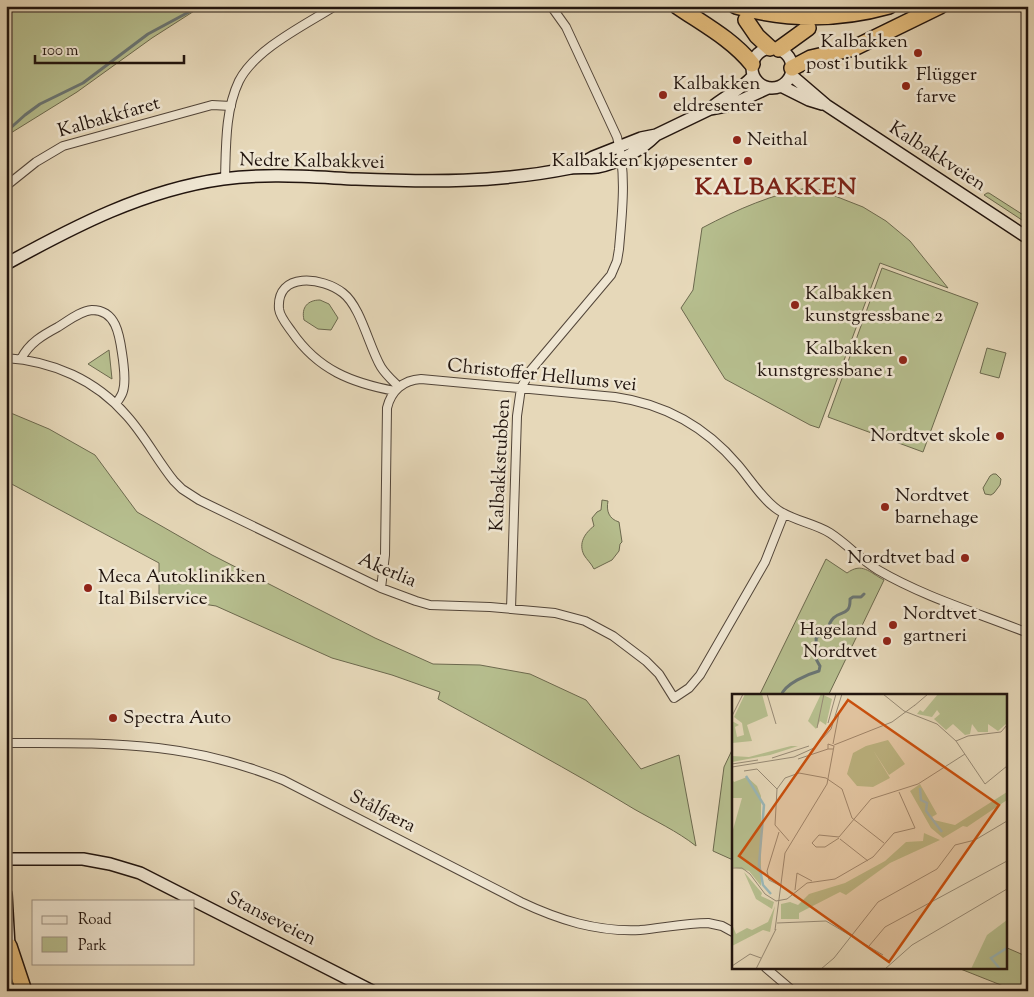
<svg xmlns="http://www.w3.org/2000/svg" width="1034" height="997" font-family="'Sorts Mill Goudy',serif">
  <style>
    .green { fill: #b6be8e; stroke: #6c694e }
    .lines { fill: none; stroke-linecap: round; stroke-linejoin: round }
    .stream { stroke: #6a7675; stroke-width: 3 }
    .street-casing { stroke: #524539; stroke-width: 10 }
    .secondary-casing { stroke: #21140e; stroke-width: 14 }
    .highway-casing { stroke: #21140e; stroke-width: 18 }
    .street { stroke: #efe6d2; stroke-width: 8 }
    .secondary { stroke: #efe6d2; stroke-width: 11 }
    .highway { stroke: #e3bc7c; stroke-width: 15 }
    .poi-dot { fill: #8f2418; stroke: #efe6d2; stroke-width: 2 }
    .labels { text-anchor: middle; dominant-baseline: central; stroke-width: 5; stroke-linejoin: round; paint-order: stroke }
    .poi-label { font-size: 19px; fill: #21140e; stroke: #efe6d2; text-anchor: start }
    .street-label { font-size: 19px; fill: #21140e; stroke: #efe6d2 }
    .district-label { font-size: 24px; font-weight: bold; letter-spacing: 1px; fill: #7a1f14; stroke: #efe6d2 }
    .inset-river { fill: none; stroke: #9ab8b9; stroke-width: 2.5 }
    .inset-road { fill: none; stroke: #978a75; stroke-width: 1 }
    .view { fill: #ca4f0c; fill-opacity: 0.15; stroke: #ca4f0c; stroke-width: 2.5 }
    .inset-edge { fill: none; stroke: #21140e; stroke-width: 2.5 }
  </style>
  <rect width="100%" height="100%" fill="#e6d8b9"/>
  <filter id="stains"><feTurbulence type="fractalNoise" baseFrequency=".004" numOctaves="4"/><feColorMatrix values="0 0 0 0 .2 0 0 0 0 .09 0 0 0 0 .02 0 0 0 .5 -.17"/></filter>
  <radialGradient id="worn" r=".72"><stop offset=".6" stop-color="#630" stop-opacity="0"/><stop offset="1" stop-color="#630" stop-opacity=".3"/></radialGradient>
  <path class="green" d="M6,6H202L152,38L77,92L6,136Z
    M812,187L863,207L886,221L910,241L948,288L880,263L819,428L810,425L725,379L681,308L693,290L702,228C738,209 772,194 812,187Z
    M987,193H989L1028,218V224L984,195Z
    M882,268L978,303L923,452L828,417Z
    M320,300L329,304L338,318L331,330L318,329L304,320C301,307 308,300 320,300Z
    M987,348L1006,353L999,378L980,373Z
    M109,350L112,379L88,364Z
    M6,411L49,429L95,455L137,512L212,555L375,638L433,664L480,665L530,674L586,700L641,769L679,755L696,846C677,831 655,821 634,809C570,770 504,735 438,699L440,692L392,675L332,658L216,606L159,597V563L6,481Z
    M993,474H996L1001,479L1000,485L994,493L991,495L985,494L983,488L990,476Z
    M602,500L608,501C606,511 609,519 619,522L622,542L620,544L619,551L612,560L594,569C591,563 587,560 584,555C578,543 585,533 594,526L592,518L597,512L601,510Z
    M826,559L847,573C862,562 869,572 884,580L828,696H759Z
    M733,748V860L713,851L724,767Z
    M1005,947L1028,957V991H1016L958,968H1005Z"/>
  <g class="lines">
    <path class="stream" d="M6,132L25,115L40,104L83,83L148,34L200,6
      M781,696C784,684 808,674 819,671L820,666C817,661 814,657 814,650C815,645 817,643 816,638L828,629C833,606 851,621 850,599L853,597H861L864,594"/>
    <defs>
      <path id="street" d="M225,179C226,147 225,110 239,81C255,49 305,25 335,6
        M6,186L36,162L63,146L212,105L231,106
        M6,358C53,361 96,380 127,416C145,436 157,460 174,481L182,489L199,500L381,588L416,601L430,605L490,607L555,613L585,621L613,636L646,661L659,674L674,698L689,688L700,675L765,562L784,514
        M21,359C29,343 43,335 58,327C68,321 80,311 92,310C119,310 120,341 123,360C124,370 126,381 123,391C122,396 118,400 116,404
        M395,391C352,383 318,370 292,332C287,325 280,317 279,309C276,271 323,277 343,293C361,307 369,347 381,367C386,375 393,381 399,387
        M381,588L385,555L387,408C391,391 403,380 421,379L615,397C665,404 705,426 738,465C750,479 762,499 778,510C794,521 814,523 830,533C847,544 860,559 878,570C924,597 978,613 1028,633
        M511,609L517,416L521,388L531,370L611,275L617,261L619,249C622,213 627,173 617,137L566,27L551,6
        M6,743C57,743 108,742 158,748C201,753 243,764 283,780L521,902C559,920 597,932 640,930C663,928 685,923 708,923L722,926L733,932
        M766,968L793,991"/>
      <path id="secondary" d="M752 68a20 20 0 1 1 40 0a20 20 0 1 1-40 0Z
        M791,75L826,105L1028,238
        M781,86L809,100L822,104
        M711,108C725,96 741,90 753,76
        M575,167L593,157L641,138L656,135L710,109L731,105L768,88
        M6,264C75,226 144,190 223,179C267,173 312,177 356,179C431,182 496,183 571,168C579,167 588,168 597,167C619,163 641,150 656,135
        M6,859H83L110,864L140,873L372,991
        M6,894L9,946"/>
      <path id="highway" d="M677,6C703,24 732,39 752,64
        M736,6C786,20 839,20 889,6
        M746,20L757,36L770,48
        M779,49L808,28
        M792,68L811,58L854,48L940,6
        M9,946L24,991"/>
    </defs>
    <use href="#street" class="street-casing"/>
    <use href="#secondary" class="secondary-casing"/>
    <use href="#highway" class="highway-casing"/>
    <use href="#street" class="street"/>
    <use href="#secondary" class="secondary"/>
    <use href="#highway" class="highway"/>
  </g>
  <g class="poi-dot">
    <circle cx="918" cy="53" r="5"/>
    <circle cx="906" cy="86" r="5"/>
    <circle cx="663" cy="95" r="5"/>
    <circle cx="737" cy="140" r="5"/>
    <circle cx="748" cy="161" r="5"/>
    <circle cx="795" cy="305" r="5"/>
    <circle cx="903" cy="360" r="5"/>
    <circle cx="1000" cy="436" r="5"/>
    <circle cx="885" cy="507" r="5"/>
    <circle cx="965" cy="558" r="5"/>
    <circle cx="88" cy="588" r="5"/>
    <circle cx="893" cy="625" r="5"/>
    <circle cx="887" cy="641" r="5"/>
    <circle cx="113" cy="718" r="5"/>
  </g>
  <g class="labels">
    <g class="poi-label">
      <text x="908" y="42" text-anchor="end">Kalbakken<tspan x="908" dy="22">post i butikk</tspan></text>
      <text x="916" y="75">Flügger<tspan x="916" dy="22">farve</tspan></text>
      <text x="673" y="84">Kalbakken<tspan x="673" dy="22">eldresenter</tspan></text>
      <text x="747" y="140">Neithal</text>
      <text x="738" y="161" text-anchor="end">Kalbakken kjøpesenter</text>
      <text x="805" y="294">Kalbakken<tspan x="805" dy="22">kunstgressbane 2</tspan></text>
      <text x="893" y="349" text-anchor="end">Kalbakken<tspan x="893" dy="22">kunstgressbane 1</tspan></text>
      <text x="990" y="436" text-anchor="end">Nordtvet skole</text>
      <text x="895" y="496">Nordtvet<tspan x="895" dy="22">barnehage</tspan></text>
      <text x="955" y="558" text-anchor="end">Nordtvet bad</text>
      <text x="98" y="577">Meca Autoklinikken<tspan x="98" dy="22">Ital Bilservice</tspan></text>
      <text x="903" y="614">Nordtvet<tspan x="903" dy="22">gartneri</tspan></text>
      <text x="877" y="630" text-anchor="end">Hageland<tspan x="877" dy="22">Nordtvet</tspan></text>
      <text x="123" y="718">Spectra Auto</text>
    </g>
    <g class="street-label">
      <text transform="translate(109 118) rotate(-16)">Kalbakkfaret</text>
      <text transform="translate(937 157) rotate(33)">Kalbakkveien</text>
      <text transform="translate(312 162) rotate(1)">Nedre Kalbakkvei</text>
      <text transform="translate(542 376) rotate(6)">Christoffer Hellums vei</text>
      <text transform="translate(501 465) rotate(-87)">Kalbakkstubben</text>
      <text transform="translate(387 571) rotate(23)">Akerlia</text>
      <text transform="translate(382 812) rotate(27)">Stålfjæra</text>
      <text transform="translate(271 919) rotate(27)">Stanseveien</text>
    </g>
    <g class="district-label">
      <text x="776" y="188">KALBAKKEN</text>
    </g>
  </g>
  <g transform="translate(732 694)">
    <rect width="275" height="275" fill="#e6d8b9"/>
    <path d="M13,0H30L36,22L15,31L20,47L0,49V27L7,31L3,33L5,43L12,41L10,29L2,23ZM89,0L100,5L94,31L88,27L84,35L76,27ZM206,0H275V29L266,37L256,30V38H246L240,30L238,40L233,41L221,30L214,36L202,25L208,20L205,16L200,23L185,20L188,16L191,18ZM156,46L173,70L157,81L141,56L158,84L141,93L125,92L115,80L121,59L134,52ZM59,52H66L38,61L0,68V62L17,63ZM15,83L25,92L29,102V192L17,177L0,173V139L10,104H0V85L2,88ZM188,90L205,120L200,123L202,126L223,131L275,98V106L235,133L231,132L211,144L199,134L178,97ZM192,139L208,146L158,169L114,201L108,198L67,219V225H49V210L58,208L66,211L77,200L113,189L153,167L174,148L191,147ZM12,178L30,199L29,202L42,208L40,215L24,205ZM43,212L38,238L31,236L0,252V230L4,240L15,234L20,236L36,228ZM275,226V275H239L255,241Z" fill="#b6be8e"/>
    <path class="inset-river" d="M14,82L32,111L27,170L31,191L39,200M188,94L189,106L195,109L194,117L210,138M268,275L259,264L275,254"/>
    <path class="inset-road" d="M35,0L44,30M151,0L172,17L205,30L224,47L253,90L275,72M182,12L196,0M0,22L11,0M96,29L104,0M85,34L92,0M224,47L236,42L269,38L275,31M101,50L107,19M102,51L160,28L183,11M40,64L77,52M66,65L96,55M0,70L26,66M0,73L62,63L82,54L99,35L110,0M12,77L25,75L45,95M47,138L35,177L37,186L47,191M107,143L139,105L186,90L233,60M107,143L87,141L80,149L84,153H93L107,144M108,145L136,167M57,147L43,131L45,95L53,84L67,79L94,84L110,95L120,124L152,149M0,174H10L18,180L33,200L44,207L55,205L75,189L103,185L141,163L162,139L183,134L167,98M63,196L65,179L80,187M45,229L94,227L151,261M43,236L53,159L95,90L102,52L96,50V55H101M137,252L153,233L275,167M0,272L18,260L29,264M24,275L44,235M89,275L102,264L146,208L205,175L223,151L243,146L275,127M153,275L180,251L275,195"/>
    <path class="view" d="M116,6L267,111L157,268L7,162Z"/>
    <rect width="275" height="275" class="inset-edge"/>
  </g>
  <rect width="1034" height="997" fill="none" stroke="#e6d8b9" stroke-width="25"/>
  <rect x="8" y="8" width="1019" height="982" fill="none" stroke="#21140e" stroke-width="2.5"/>
  <rect x="12" y="12" width="1009" height="972" fill="none" stroke="#21140e"/>
  <rect x="32" y="900" width="162" height="65" fill="#efe6d2" stroke="#9d9284"/>
  <rect x="42" y="916" width="25" height="8" fill="#efe6d2" stroke="#9d9284"/>
  <text x="78" y="924" font-size="15" fill="#21140e">Road</text>
  <rect x="42" y="937" width="25" height="15" fill="#b6be8e" stroke="#9d9284"/>
  <text x="78" y="950" font-size="15" fill="#21140e">Park</text>
  <path d="M35 55v8h149v-8" fill="none" stroke="#21140e" stroke-width="2.5"/>
  <text x="42" y="55" font-size="15" fill="#21140e" stroke="#efe6d2" stroke-width="4" paint-order="stroke">100 m</text>
  <rect width="100%" height="100%" filter="url(#stains)"/>
  <rect width="100%" height="100%" fill="url(#worn)"/>
</svg>
